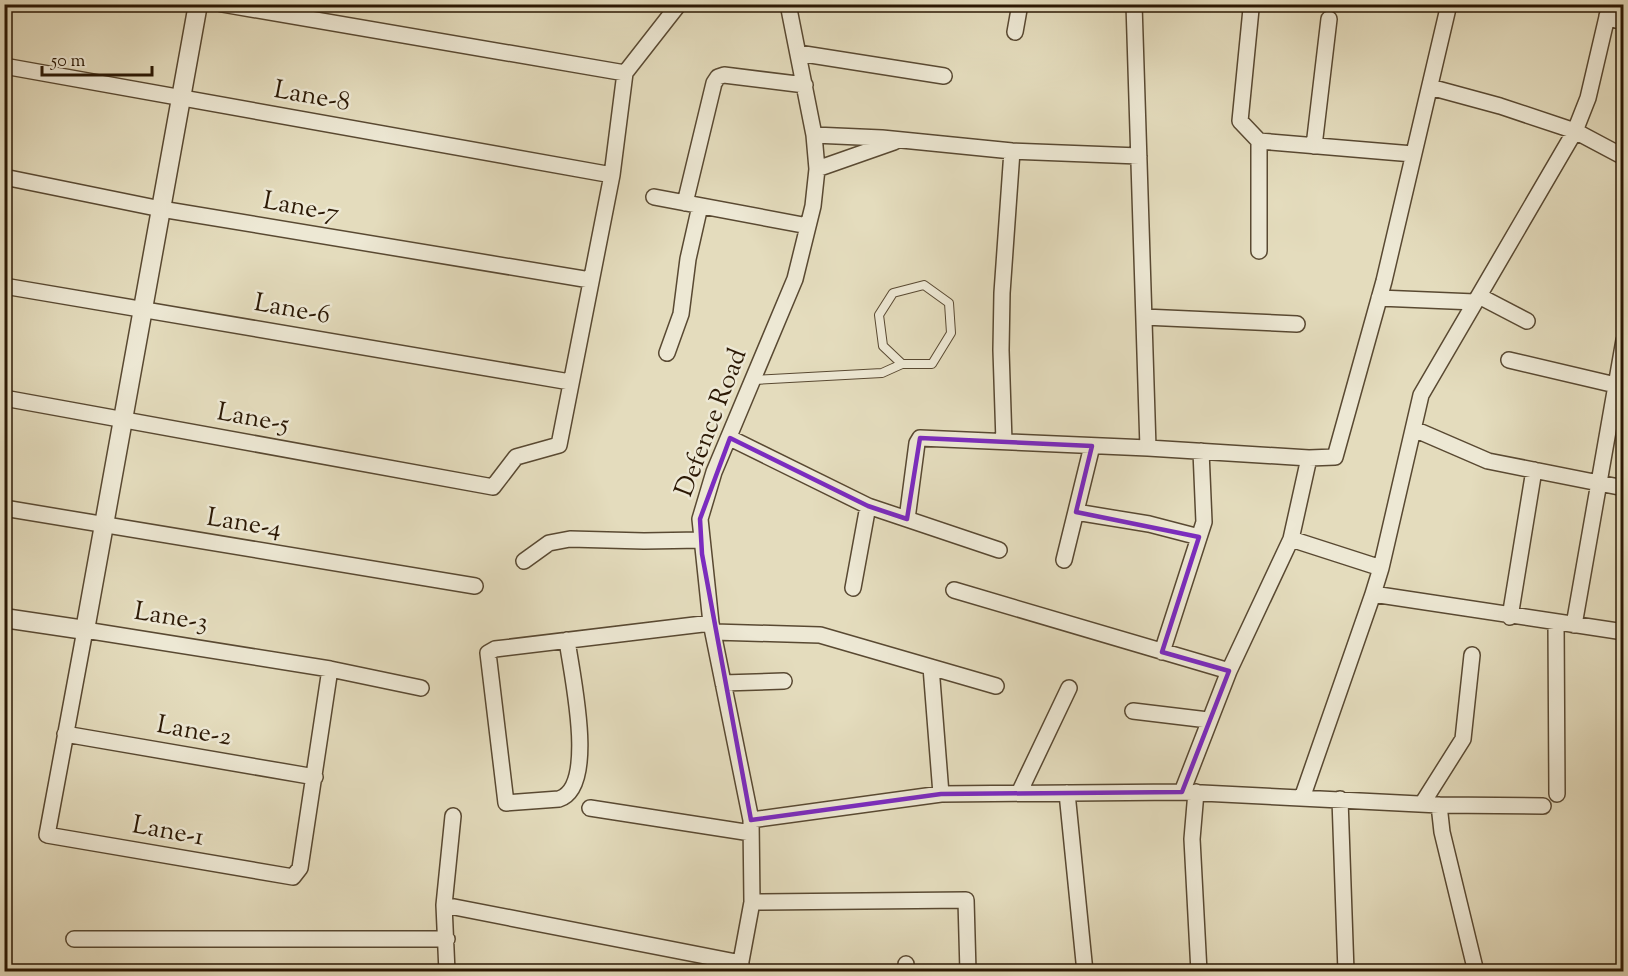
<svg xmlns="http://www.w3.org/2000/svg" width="1628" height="976" font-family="'Sorts Mill Goudy',serif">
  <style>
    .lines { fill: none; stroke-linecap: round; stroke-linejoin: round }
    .service-casing { stroke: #594932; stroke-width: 10 }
    .minor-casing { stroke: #594932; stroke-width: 18 }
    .tertiary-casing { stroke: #594932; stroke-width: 21 }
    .service { stroke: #ede8d4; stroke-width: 8 }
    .minor { stroke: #ede8d4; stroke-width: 15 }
    .tertiary { stroke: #ede8d4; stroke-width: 18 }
    .marked { fill: none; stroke: #7b2cbf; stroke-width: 4.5; stroke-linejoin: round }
    .labels { text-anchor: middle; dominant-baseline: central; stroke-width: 5; stroke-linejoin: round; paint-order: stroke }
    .street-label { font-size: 26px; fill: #2b1804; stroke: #ede8d4 }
  </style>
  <rect width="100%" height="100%" fill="#e4dcbd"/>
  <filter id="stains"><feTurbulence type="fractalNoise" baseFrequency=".00333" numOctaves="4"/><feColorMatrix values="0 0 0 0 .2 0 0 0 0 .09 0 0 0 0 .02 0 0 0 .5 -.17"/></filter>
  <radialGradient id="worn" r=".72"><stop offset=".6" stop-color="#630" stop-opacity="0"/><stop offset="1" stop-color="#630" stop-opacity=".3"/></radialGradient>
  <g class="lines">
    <defs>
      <path id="service" d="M924,285L949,303L951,333L932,364H902L883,346L879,315L893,293Z
        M754,380L882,373L902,364"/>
      <path id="minor" d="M222,4L625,73
        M1134,4L1148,448L1309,458L1291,539L1381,568L1373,594
        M1247,4L1251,9L1240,121L1259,141
        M1607,16L1624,23
        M1015,32L1020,4
        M798,53L944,76
        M4,66L612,175
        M1430,87L1500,106L1575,131L1624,157
        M814,135L882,138L1012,151L1139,156
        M1314,146L1329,19
        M817,169L894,142
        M4,177L161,209L590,280
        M654,197L808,226
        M685,203L714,83L718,77L724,75L805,85
        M1259,251V141L1413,154
        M4,286L570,382
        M1479,296L1527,321
        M1379,298L1475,302
        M1144,317L1297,324
        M667,353L681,314L688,259L700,206
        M1509,360L1624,387
        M4,398L493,487L516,457L559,445L612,175L625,73L679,4
        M1414,429L1488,461L1624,488
        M730,438L868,506L999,550
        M1004,442L1001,350L1002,293L1012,151
        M1309,458L1335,457L1384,281L1449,4
        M4,508L475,586
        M1076,512L1149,524L1199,537
        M907,519L917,443L920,438L1148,448
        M1064,560L1092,446
        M524,561L549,543L570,539L644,541L701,540
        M1381,568L1421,395L1575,131L1588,98L1610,4
        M853,588L868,506
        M954,590L1229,671
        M1510,617L1534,470
        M1556,623L1557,794
        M1574,625L1624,340
        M714,632L820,635L996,686
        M567,640C571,672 598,787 559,799L506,803L488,653L495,649L711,623
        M1162,652L1204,522L1201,451
        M931,667L941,794
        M330,669L85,630L47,835L293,877L300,868L330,669L421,688
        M723,683L784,681
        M1133,711L1208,720
        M65,734L315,777
        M1182,792L1229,671L1291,539
        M1196,792L1192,839L1199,972
        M1019,793L1069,688
        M1067,793L1085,972
        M1302,798L1373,594L1624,632
        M1340,799L1346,972
        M1422,804L1463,739L1472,655
        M1439,805L1543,806
        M590,808L751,833
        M453,816L444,905L741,963
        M751,820L941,794L1182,792L1439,805L1442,832L1476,972
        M752,902L966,900L968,972
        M444,905L447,972
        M74,939H447
        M739,972L752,902L751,820L711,623L700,519L714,472L795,279L813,206L817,169L814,135L788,4
        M906,972V964"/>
      <path id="tertiary" d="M4,618L85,630L198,4"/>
    </defs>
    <use href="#service" class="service-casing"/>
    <use href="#minor" class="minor-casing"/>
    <use href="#tertiary" class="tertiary-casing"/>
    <use href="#service" class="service"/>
    <use href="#minor" class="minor"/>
    <use href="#tertiary" class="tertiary"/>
  </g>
  <path class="marked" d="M730,438L868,506L907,519L920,438L1092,446L1076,512L1199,537L1162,652L1229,671L1182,792L941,794L751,820L702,554L700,519Z"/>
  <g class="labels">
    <g class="street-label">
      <text transform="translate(312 97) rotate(10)">Lane-8</text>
      <text transform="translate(301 208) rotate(10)">Lane-7</text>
      <text transform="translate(292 310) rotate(10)">Lane-6</text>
      <text transform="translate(253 419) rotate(10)">Lane-5</text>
      <text transform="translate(712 423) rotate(-69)">Defence Road</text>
      <text transform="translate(244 524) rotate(9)">Lane-4</text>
      <text transform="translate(171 618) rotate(9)">Lane-3</text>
      <text transform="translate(194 732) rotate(10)">Lane-2</text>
      <text transform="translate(168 832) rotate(10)">Lane-1</text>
    </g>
  </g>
  <rect width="1628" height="976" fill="none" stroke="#e4dcbd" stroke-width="24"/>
  <rect x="6" y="6" width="1616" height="964" fill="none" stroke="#2b1804" stroke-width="3"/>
  <rect x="12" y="12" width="1604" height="952" fill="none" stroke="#2b1804" stroke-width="1.5"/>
  <path d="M42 66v9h110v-9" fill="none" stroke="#2b1804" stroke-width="3"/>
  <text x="51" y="66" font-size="18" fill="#2b1804" stroke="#ede8d4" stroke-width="4.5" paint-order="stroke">50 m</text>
  <rect width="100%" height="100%" filter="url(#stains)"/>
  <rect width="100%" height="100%" fill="url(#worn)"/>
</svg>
